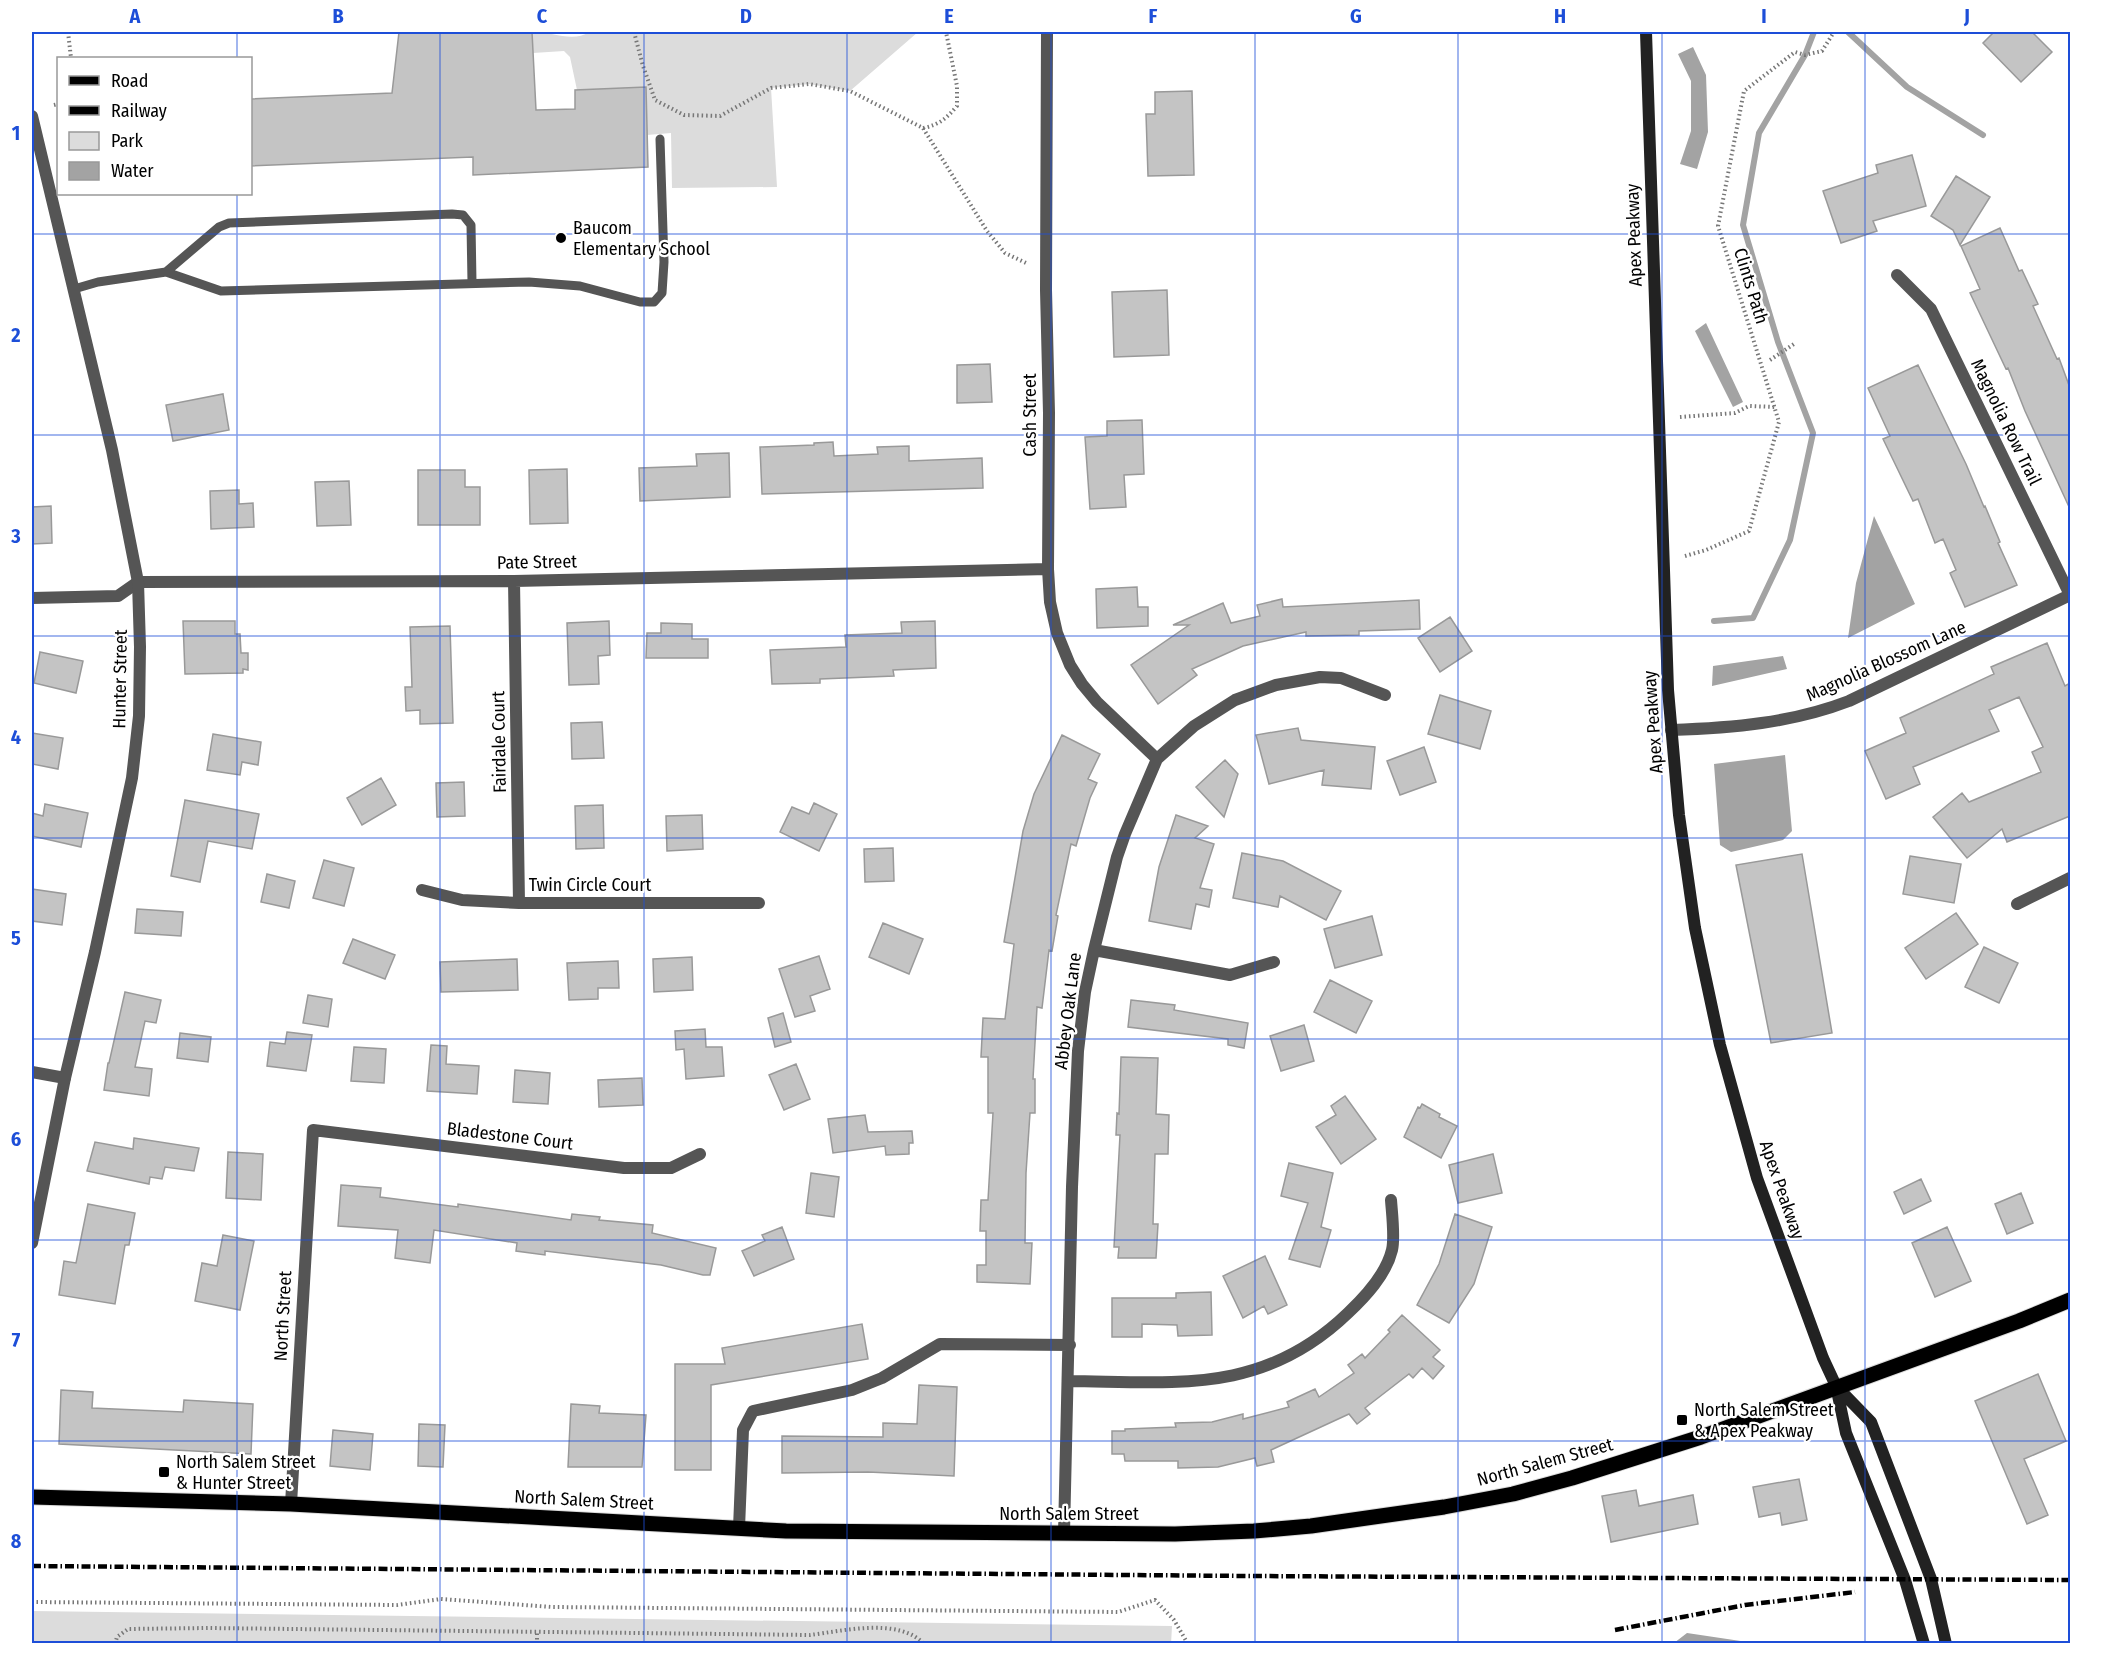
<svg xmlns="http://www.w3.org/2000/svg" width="2102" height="1675" font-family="'Fira Sans Condensed',sans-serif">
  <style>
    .green { fill: #dcdcdc }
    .water { fill: #a3a3a3 }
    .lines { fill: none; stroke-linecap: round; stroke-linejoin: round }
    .stream { stroke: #a3a3a3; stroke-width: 6 }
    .building { fill: #c4c4c4; stroke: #999; stroke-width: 1.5 }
    .primary-casing { stroke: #dbdbdb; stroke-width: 17 }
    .path { stroke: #777; stroke-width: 4; stroke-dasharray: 1.5 3; stroke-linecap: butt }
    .service { stroke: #555; stroke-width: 9 }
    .minor { stroke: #555; stroke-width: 12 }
    .tertiary { stroke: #555; stroke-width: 12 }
    .secondary { stroke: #222; stroke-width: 12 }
    .primary { stroke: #000; stroke-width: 15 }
    .rail { stroke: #000; stroke-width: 4.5; stroke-dasharray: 9 3 1.5 3; stroke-linecap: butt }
    .grid { fill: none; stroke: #1d4ed8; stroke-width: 1.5; stroke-opacity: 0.55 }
    .poi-dot { fill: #000; stroke: #fff; stroke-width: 2 }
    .labels { text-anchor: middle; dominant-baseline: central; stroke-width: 4.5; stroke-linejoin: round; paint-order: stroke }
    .poi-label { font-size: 18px; fill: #000; stroke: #fff; text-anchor: start }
    .street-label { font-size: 18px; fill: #000; stroke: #fff }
    .neatline { fill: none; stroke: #1d4ed8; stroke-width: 2 }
    .grid-label { font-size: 20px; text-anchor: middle; font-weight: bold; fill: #1d4ed8 }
  </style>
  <rect width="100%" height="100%" fill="#fff"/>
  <path class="green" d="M532,32C550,31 573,43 589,32H918L850,91L809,84L771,88L777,187L672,188L671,133L647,135L646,87L577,90L570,57L564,51L533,53Z
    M32,1611L1172,1626L1171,1644H32Z"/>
  <path class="water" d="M1693,47L1706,75L1708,132L1697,169L1680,164L1691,131V81L1678,54Z
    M1706,323L1743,402L1733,407L1695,331Z
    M1874,516L1915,604L1848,638L1856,583Z
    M1783,656L1787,669L1712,686L1713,666Z
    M1785,755L1792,831L1783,840L1731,852L1720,845L1714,764Z
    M1687,1633L1754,1643H1674Z"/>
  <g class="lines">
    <path class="stream" d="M1848,32L1907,87L1983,135
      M1714,621L1753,618L1790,540L1813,433L1778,342L1743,225L1759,133L1805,55L1814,32"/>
  </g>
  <path class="building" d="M399,32H532L536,110L575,109V90L646,87L648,167L473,175V157L250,166V99L392,93Z
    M1994,32H2032L2052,52L2021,82L1983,43Z
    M1192,91L1194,175L1148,176L1146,114H1155V92Z
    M1912,155L1926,206L1873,221L1877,231L1841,243L1823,191L1878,173L1876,165Z
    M1956,176L1990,197L1960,245L1953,230L1931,216Z
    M2000,228L2019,271L2022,270L2038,304L2033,306L2057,359L2059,358L2070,388V509L2025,411L2008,368L2006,369L1970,293L1980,289L1961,246Z
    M1167,290L1169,355L1114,357L1112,292Z
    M990,364L992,402L957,403V365Z
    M1918,365L1966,464L1984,507L1985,506L2000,542L1998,543L2017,585L1965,607L1950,573L1956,570L1943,539L1935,543L1918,499L1913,501L1883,439L1890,436L1868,388Z
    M223,394L229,430L173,441L166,405Z
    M1142,420L1144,474L1124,475L1126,507L1090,509L1085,437L1107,436V421Z
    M833,442L834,456L878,454L877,447L909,446V461L982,458L983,488L762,494L760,447L814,445V443Z
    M729,453L730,497L640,501L639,468L697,466L696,454Z
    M567,469L568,523L530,524L529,470Z
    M418,470H465V487H480V525H418Z
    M349,481L351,525L317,526L315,482Z
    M239,490V504L253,503L254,527L211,529L210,491Z
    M51,506L52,543L32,544V507Z
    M1137,587L1138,607H1148V626L1097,628L1096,589Z
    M1282,599L1283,607L1419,600L1420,629L1359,631V635L1306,636V632L1243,646L1192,669L1197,675L1158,704L1131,665L1189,625H1173L1223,603L1231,623L1260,616L1257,605Z
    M1450,617L1472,651L1440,672L1418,638Z
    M183,621H235V634H240L241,653H248V670L243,669V673L185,674Z
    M609,621L610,655L598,656L599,684L569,685L567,623Z
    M935,621L936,668L893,670L894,676L820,679V683L772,684L770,650L846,647L845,635L902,633L901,622Z
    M661,623L692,624V639H708V658H646L647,633H661Z
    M450,626L453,723L420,724V710L406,711L405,687H412L410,627Z
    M2047,643L2065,686L2070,683V816L2007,842L2002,829L1967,858L1933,817L1962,793L1969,802L2041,772L2032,752L2043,747L2019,697L1989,710L1999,731L1913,767L1920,784L1886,799L1865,751L1906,733L1900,718L1994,674L1991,667Z
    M40,652L83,661L76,693L34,683Z
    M1440,695L1491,711L1480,749L1428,734Z
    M602,722L604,758L572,759L571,723Z
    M1298,728L1301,740L1375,747L1371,789L1322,785L1324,770L1269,784L1256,735Z
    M32,733L63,738L58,769L32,764Z
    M213,734L261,742L258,765L242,762L240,775L207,770Z
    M1062,735L1100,754L1088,779L1097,783L1090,798L1076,846L1071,844L1056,915L1058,916L1052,951L1049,950L1042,1008L1037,1007L1033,1079H1035V1113H1030L1026,1173L1025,1243H1032L1030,1284L977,1282V1265H986V1231H980L981,1200H988L993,1113H988V1057H981L983,1018L1005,1019L1014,944L1004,942L1023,831L1034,794Z
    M1424,747L1436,782L1400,795L1387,761Z
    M1225,760L1238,774L1224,817L1196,787Z
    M381,778L396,805L362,825L347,798Z
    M464,782L465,816L437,817L436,783Z
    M185,800L259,814L252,849L208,841L200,882L171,876Z
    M814,803L837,814L819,851L780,832L792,807L809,814Z
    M45,804L88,813L81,847L32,836V813L43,816Z
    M603,805L604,848L576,849L575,806Z
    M702,815L703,849L667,851L666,816Z
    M1176,815L1208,826L1195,838L1214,844L1200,888L1212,890L1209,907L1196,904L1191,929L1149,921L1159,867Z
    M893,848L894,881L865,882L864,849Z
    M1242,853L1283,861L1341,891L1326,920L1280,896L1278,907L1233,898Z
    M1802,854L1832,1033L1771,1043L1736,865Z
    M1910,856L1961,864L1954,903L1903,894Z
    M324,860L354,868L344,906L313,898Z
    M267,874L295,881L289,908L261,902Z
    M32,889L66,894L62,925L32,921Z
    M137,909L183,912L181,936L135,933Z
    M1956,913L1978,944L1926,979L1905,948Z
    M1372,916L1382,955L1335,968L1324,929Z
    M883,923L923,939L909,974L869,957Z
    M353,939L395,955L385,979L343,963Z
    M1984,947L2018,963L1999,1003L1965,987Z
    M819,956L830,989L810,996L815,1011L795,1017L779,969Z
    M692,957L693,990L654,992L653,959Z
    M517,959L518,990L441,992L440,962Z
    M618,961L619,988H598V999L569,1000L567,963Z
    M1330,980L1372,1001L1356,1033L1314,1012Z
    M125,992L161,1000L156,1023L145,1021L135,1067L152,1069L149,1096L104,1090L108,1063H109Z
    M308,995L332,999L328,1027L303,1023Z
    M1131,1000L1175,1005L1174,1010L1248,1023L1244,1048L1228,1045V1039L1128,1027Z
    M783,1013L791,1042L775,1047L768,1018Z
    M1304,1025L1314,1061L1281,1071L1270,1036Z
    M705,1029L706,1047H722L724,1076L686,1079L684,1049L676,1050L675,1031Z
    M287,1032L312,1035L306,1071L267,1066L270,1042L285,1044Z
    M180,1033L211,1037L208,1062L177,1058Z
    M431,1045L447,1046L446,1064L479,1066L477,1094L427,1091Z
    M354,1047L386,1049L384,1083L351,1081Z
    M1121,1057L1158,1058L1156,1114L1169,1115L1168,1154H1155L1153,1224H1158L1156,1258H1118L1119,1247H1114L1120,1135H1116L1117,1113L1119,1114Z
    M796,1064L810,1099L784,1110L769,1075Z
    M515,1070L550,1073L548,1104L513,1102Z
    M642,1078L643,1105L599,1107L598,1080Z
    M1345,1096L1376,1139L1341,1164L1316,1127L1336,1115L1331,1106Z
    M1422,1104L1440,1114L1439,1117L1457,1126L1441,1158L1404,1137L1418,1107L1420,1108Z
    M865,1115L868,1132L912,1131L913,1143H909V1154L886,1155L885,1146L833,1153L828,1119Z
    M134,1138L199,1148L194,1171L165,1167L162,1179L150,1177L149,1184L87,1171L95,1142L133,1149Z
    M228,1152L263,1154L261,1200L226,1198Z
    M1493,1154L1502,1193L1458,1203L1449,1165Z
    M1289,1163L1333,1173L1321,1227L1331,1230L1320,1267L1289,1259L1308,1203L1281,1196Z
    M811,1173L839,1177L834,1217L806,1213Z
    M1921,1179L1931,1201L1904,1214L1894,1192Z
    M341,1185L381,1188L380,1197L458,1207V1204L571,1220L572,1214L600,1217L599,1220L653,1225L652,1233L716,1248L710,1275H703L661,1265L619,1260L545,1251V1255L516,1251L517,1243L434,1230L430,1263L395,1258L398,1230L338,1226Z
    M2021,1193L2033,1223L2007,1234L1995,1204Z
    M88,1204L135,1213L129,1245H125L115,1304L59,1295L64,1261L76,1263Z
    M1455,1214L1492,1227L1474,1284L1449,1323L1417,1305L1439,1264Z
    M782,1227L794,1259L754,1276L742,1251L765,1241L762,1235Z
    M1947,1227L1971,1281L1935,1297L1912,1243Z
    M223,1235L254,1241L240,1310L195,1301L202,1263L217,1266Z
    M1265,1256L1287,1305L1268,1314L1264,1306L1243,1318L1223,1276Z
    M1211,1292L1212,1335L1178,1336L1177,1325L1142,1324V1337H1112V1298H1176V1293Z
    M1402,1315L1440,1350L1433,1357L1444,1366L1433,1379L1422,1368L1413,1378L1409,1374L1365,1408L1370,1414L1357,1424L1349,1414L1271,1450L1274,1462L1257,1466L1255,1458L1218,1467L1178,1468V1461H1125L1124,1454H1112V1431H1125V1429L1176,1427L1175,1423L1212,1422L1243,1414V1419L1289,1407L1287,1402L1315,1389L1319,1397L1354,1373L1348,1365L1362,1354L1365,1358L1390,1332L1388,1330Z
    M862,1324L868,1359L711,1385V1470H675V1364H725L722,1348Z
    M2038,1374L2066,1441L2024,1459L2048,1515L2027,1524L1975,1401Z
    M919,1385L957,1387L954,1476L868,1472L782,1473V1436L883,1437V1423L917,1424Z
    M61,1390L93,1392L92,1408L183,1412L184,1400L253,1404L251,1454L59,1444Z
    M571,1404L600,1406L599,1413L646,1415L642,1467H568Z
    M419,1424L445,1425L443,1467L418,1466Z
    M333,1430L373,1434L370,1470L330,1466Z
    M1799,1479L1807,1520L1782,1525L1780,1513L1759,1517L1753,1487Z
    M1636,1490L1639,1506L1693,1495L1698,1524L1611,1542L1602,1496Z"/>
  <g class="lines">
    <defs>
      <path id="primary" d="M32,1497L291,1504L786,1531L1175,1534L1254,1531L1311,1526L1444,1507L1513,1494L1572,1478L1701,1437L2019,1321L2070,1300"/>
    </defs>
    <use href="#primary" class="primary-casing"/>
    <path class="path" d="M68,32L71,58
      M634,32L643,66L655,100L684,115L720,116L771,88L809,84L850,91L923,128L987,231L1005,253L1026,263
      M54,105L58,104
      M923,128C939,125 947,118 957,106V86L946,32
      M1770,360L1794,344
      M1680,417L1735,413L1749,406L1775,407
      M1685,556L1706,550L1749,531L1779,422L1718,226L1744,91L1795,52L1805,55L1822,51L1834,32
      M32,1602L397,1605L441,1599L552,1607L1118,1612L1155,1600L1174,1620L1188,1644
      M115,1644L117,1637L128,1629L208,1628L810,1635C843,1631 899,1617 924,1644
      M537,1644V1632"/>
    <path class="service" d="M166,272L219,227L229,223L452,214L463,215L471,225L472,282
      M74,289L98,282L166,272L221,291L529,282L580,286L640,302H654L662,293L664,262L660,139"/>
    <path class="minor" d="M1047,32L1046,290L1049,413L1048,569L1050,602L1057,633L1070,665L1082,684L1097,702L1157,759
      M1897,275L1931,309L2070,595
      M514,581L519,903
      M32,598L118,596L138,582L514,581L1048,569
      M1671,730C1732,728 1792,723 1849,701L2070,595
      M422,890L462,900L519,903H759
      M2017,904L2070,878
      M1094,950L1230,975L1274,962
      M32,1072L65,1078
      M1069,1381C1177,1382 1263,1395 1348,1313C1365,1297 1386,1275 1392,1250C1395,1238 1392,1214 1391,1200
      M291,1504L313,1130L624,1168H671L700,1154
      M739,1528L743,1430L753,1411L852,1390L882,1378L940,1344L1070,1345
      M1064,1533L1072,1187L1078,1051L1085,992L1094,950L1117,857L1125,834L1157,759L1194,726L1235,700L1276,685L1320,677L1341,678L1385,695"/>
    <path class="tertiary" d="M32,116L112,450L138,582L140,647L139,716L132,778L95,952L65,1078L32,1243"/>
    <path class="secondary" d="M1646,32L1668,690L1679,815L1695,928L1720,1045L1757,1178L1823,1358L1836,1386L1846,1433L1905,1580L1924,1644
      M1837,1387L1871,1422L1931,1579L1946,1644"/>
    <use href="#primary" class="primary"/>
    <path class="rail" d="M32,1566L1249,1576L2070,1580
      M1615,1630L1745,1605L1855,1592"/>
  </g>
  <path class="grid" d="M237,32V58M440,32V1644M644,32V1644M847,32V1644M1051,32V1644M1255,32V1644M1458,32V1644M1662,32V1644M1865,32V1644M237,194V1644M32,234H2070M32,435H2070M32,636H2070M32,838H2070M32,1039H2070M32,1240H2070M32,1441H2070"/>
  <g class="poi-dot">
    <circle cx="561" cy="238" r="6"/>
    <rect x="1676" y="1414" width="12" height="12" rx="3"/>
    <rect x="158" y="1466" width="12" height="12" rx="3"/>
  </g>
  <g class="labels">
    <g class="poi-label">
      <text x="573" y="228">Baucom<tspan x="573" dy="21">Elementary School</tspan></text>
      <text x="1694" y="1410">North Salem Street<tspan x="1694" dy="21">&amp; Apex Peakway</tspan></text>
      <text x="176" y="1462">North Salem Street<tspan x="176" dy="21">&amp; Hunter Street</tspan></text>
    </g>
    <g class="street-label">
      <text transform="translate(1634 235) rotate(-92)">Apex Peakway</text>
      <text transform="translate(1751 286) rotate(73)">Clints Path</text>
      <text transform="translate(1030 415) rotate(-90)">Cash Street</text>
      <text transform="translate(2006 422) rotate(64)">Magnolia Row Trail</text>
      <text transform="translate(537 562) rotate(-1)">Pate Street</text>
      <text transform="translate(1886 661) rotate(-24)">Magnolia Blossom Lane</text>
      <text transform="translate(120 679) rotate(-89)">Hunter Street</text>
      <text transform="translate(1653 722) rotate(-94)">Apex Peakway</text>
      <text transform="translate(499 742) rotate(-91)">Fairdale Court</text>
      <text x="590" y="885">Twin Circle Court</text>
      <text transform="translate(1068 1011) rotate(-83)">Abbey Oak Lane</text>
      <text transform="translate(510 1136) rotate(7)">Bladestone Court</text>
      <text transform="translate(1782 1190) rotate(71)">Apex Peakway</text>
      <text transform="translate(283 1316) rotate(-87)">North Street</text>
      <text transform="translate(1545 1462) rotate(-15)">North Salem Street</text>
      <text transform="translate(584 1500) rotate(3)">North Salem Street</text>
      <text x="1069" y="1514">North Salem Street</text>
    </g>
  </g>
  <rect width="2102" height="1675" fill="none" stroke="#ffffff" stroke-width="66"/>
  <rect x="57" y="57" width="195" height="138" fill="#ffffff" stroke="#999999" stroke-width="1.5"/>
  <rect x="69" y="76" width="30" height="9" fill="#000000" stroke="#999999" stroke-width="1.5"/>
  <text x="111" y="87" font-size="18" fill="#000000">Road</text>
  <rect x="69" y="106" width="30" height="9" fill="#000000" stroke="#999999" stroke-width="1.5"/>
  <text x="111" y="117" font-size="18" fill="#000000">Railway</text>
  <rect x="69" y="132" width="30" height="18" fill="#dcdcdc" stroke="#999999" stroke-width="1.5"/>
  <text x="111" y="147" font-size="18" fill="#000000">Park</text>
  <rect x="69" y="162" width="30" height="18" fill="#a3a3a3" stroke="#999999" stroke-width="1.5"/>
  <text x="111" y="177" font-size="18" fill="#000000">Water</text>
  <rect x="33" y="33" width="2036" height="1609" class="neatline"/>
  <g class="grid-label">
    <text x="135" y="23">A</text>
    <text x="338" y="23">B</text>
    <text x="542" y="23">C</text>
    <text x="746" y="23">D</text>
    <text x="949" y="23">E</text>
    <text x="1153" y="23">F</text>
    <text x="1356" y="23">G</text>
    <text x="1560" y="23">H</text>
    <text x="1764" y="23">I</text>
    <text x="1967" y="23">J</text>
    <text x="16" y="140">1</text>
    <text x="16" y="342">2</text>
    <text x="16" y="543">3</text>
    <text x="16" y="744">4</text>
    <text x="16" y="945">5</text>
    <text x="16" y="1146">6</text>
    <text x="16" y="1347">7</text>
    <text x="16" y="1548">8</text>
  </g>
</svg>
